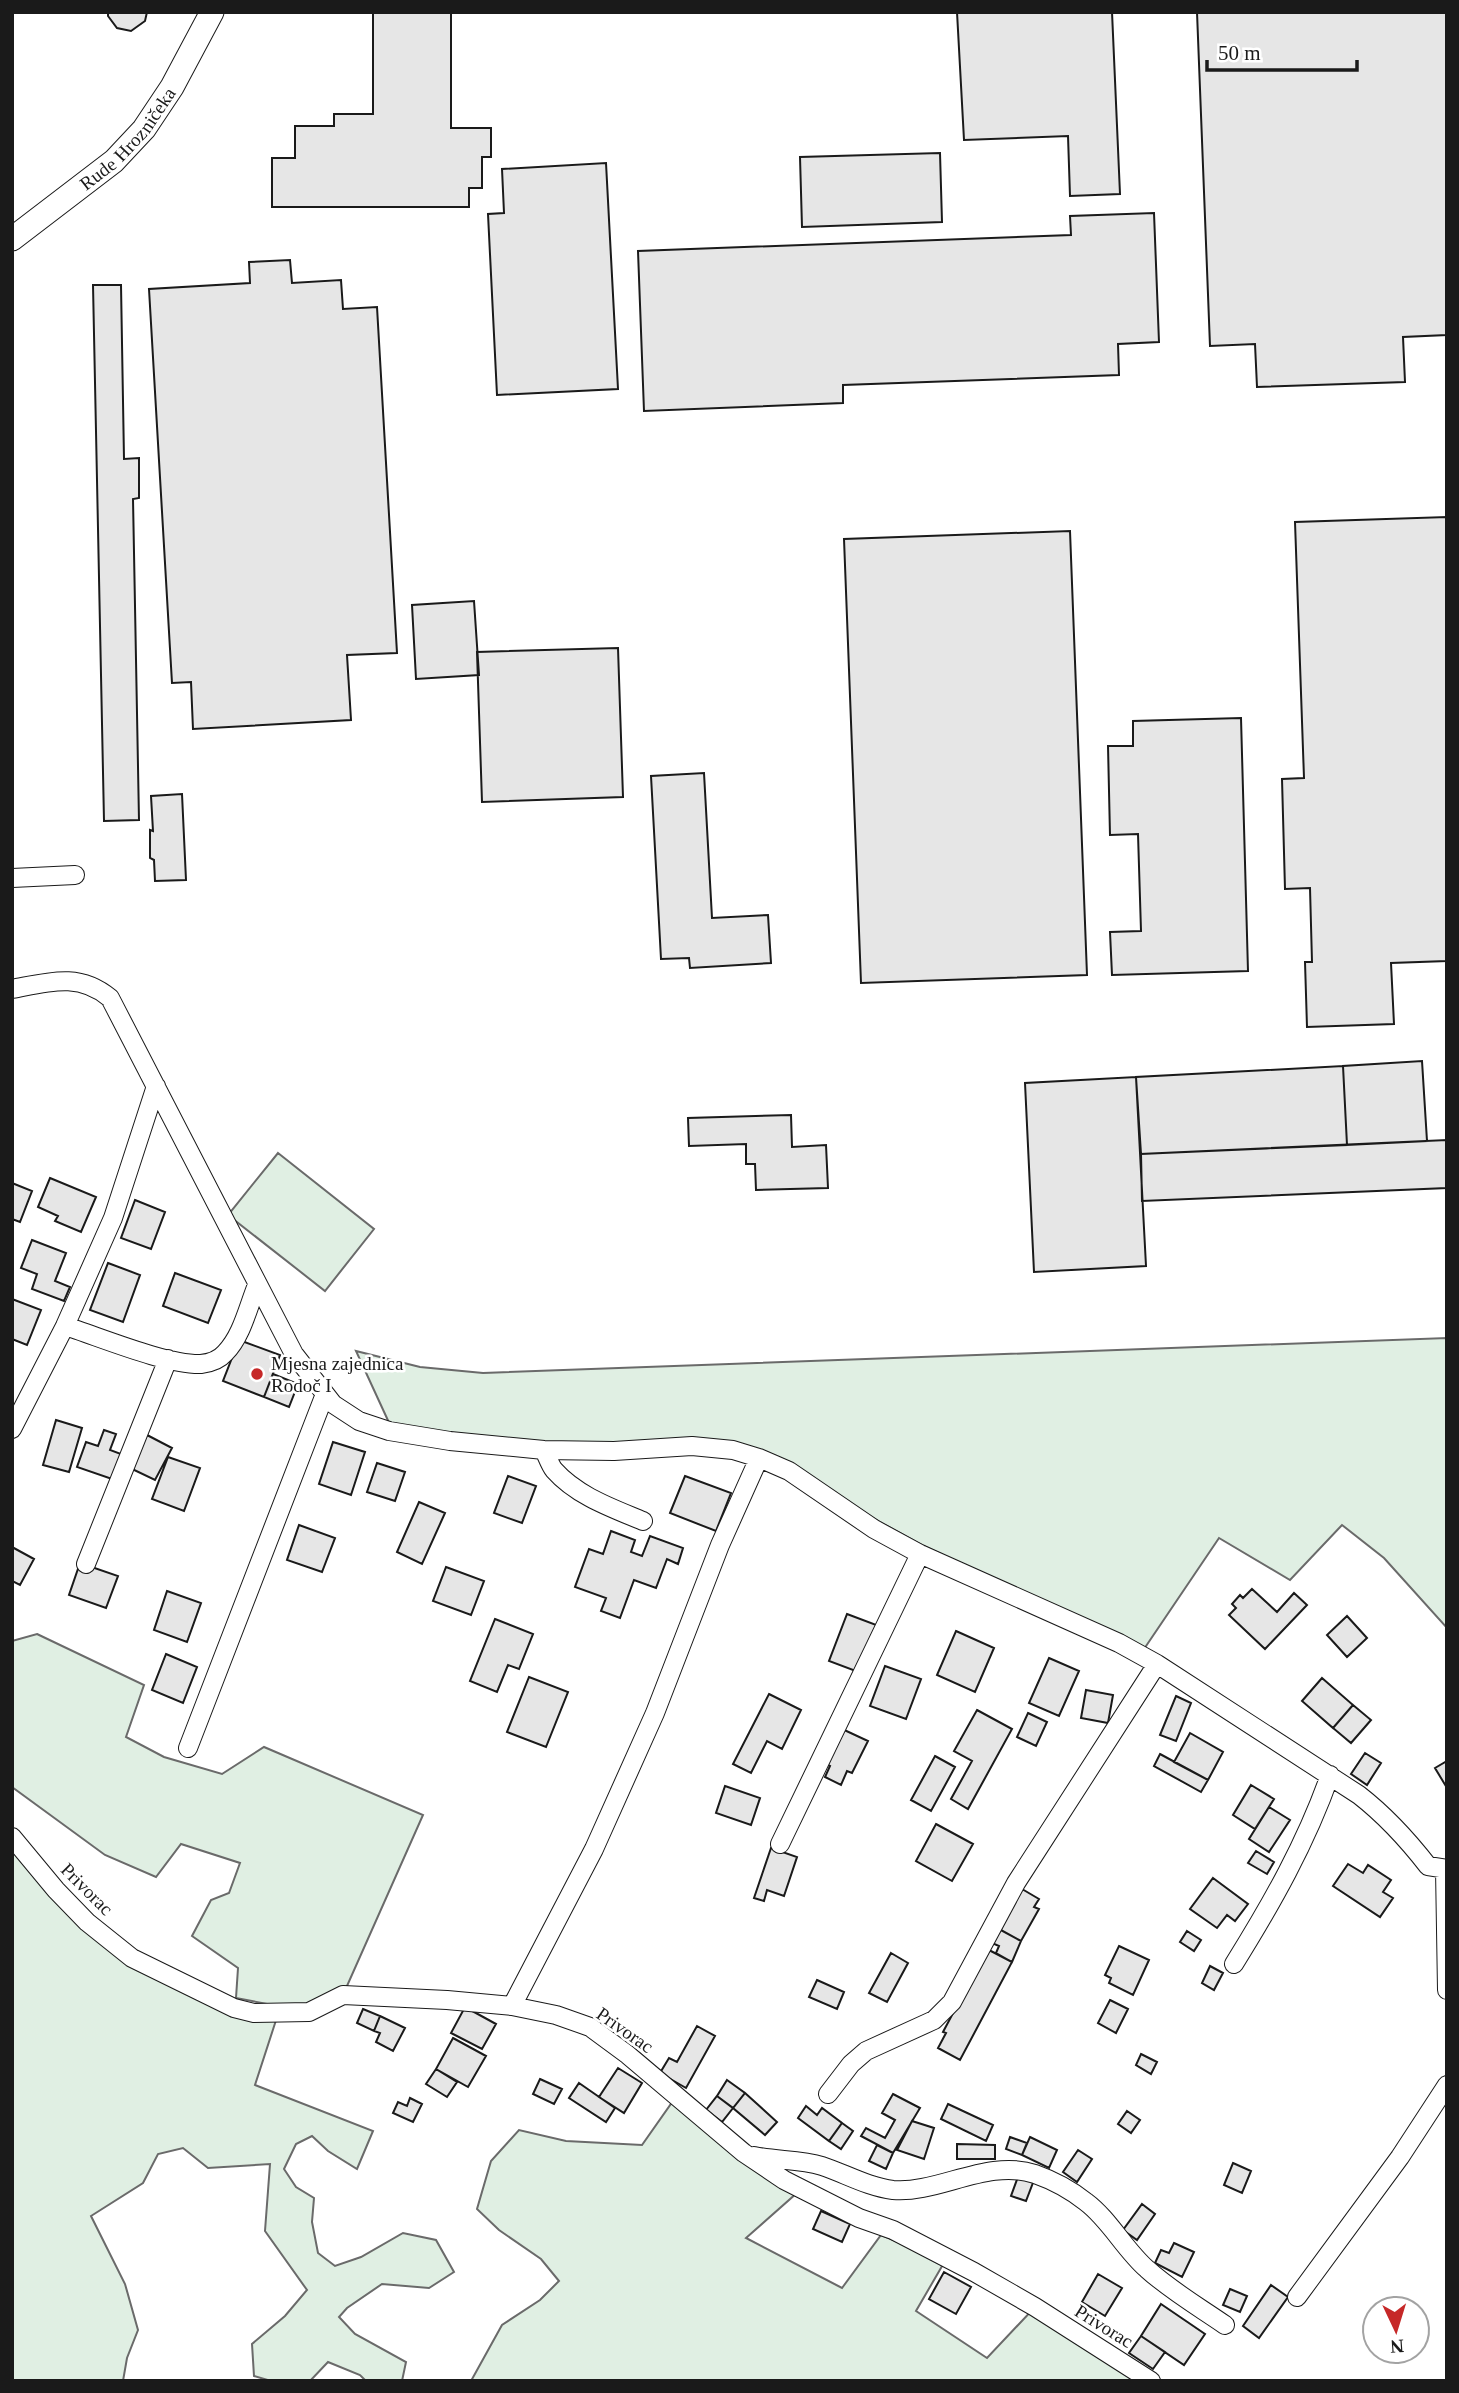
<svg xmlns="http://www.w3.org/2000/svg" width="1459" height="2393" font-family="Georgia,serif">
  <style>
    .green { fill: #e0efe3; stroke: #6a6a6a; stroke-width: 2 }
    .building { fill: #e6e6e6; stroke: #1a1a1a; stroke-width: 2 }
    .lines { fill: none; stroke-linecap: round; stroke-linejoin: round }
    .minor-casing { stroke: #1a1a1a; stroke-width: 20 }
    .tertiary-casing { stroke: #1a1a1a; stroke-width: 25 }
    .minor { stroke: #fff; stroke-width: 18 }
    .tertiary { stroke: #fff; stroke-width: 23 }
    .poi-dot { fill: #c62828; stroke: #fff; stroke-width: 2.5 }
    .labels { text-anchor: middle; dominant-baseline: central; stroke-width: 5; stroke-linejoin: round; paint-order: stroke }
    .street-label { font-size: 19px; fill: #1a1a1a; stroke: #fff }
    .poi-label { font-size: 19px; fill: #1a1a1a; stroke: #fff; text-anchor: start }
  </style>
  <rect width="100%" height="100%" fill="#fff"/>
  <path class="green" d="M278,1153L374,1229L325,1291L228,1215Z
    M1447,1338V1628L1384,1558L1342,1525L1290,1580L1219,1538L1142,1652L920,1544L851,1506L776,1459L549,1445L391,1427L356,1351L420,1367L483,1373Z
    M37,1634L144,1685L126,1737L164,1757L222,1774L264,1747L423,1815L343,1995L309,2012L236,1998L238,1968L192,1936L211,1900L229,1893L240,1863L181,1844L156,1877L105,1855L12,1787V1641Z
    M12,1837L87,1922L234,2008L279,2011L255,2085L373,2131L357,2169L328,2151L312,2136L296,2144L284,2169L296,2187L314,2198L312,2222L318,2253L335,2266L361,2257L403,2233L436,2240L454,2272L429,2288L382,2284L347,2308L339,2317L355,2334L406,2362L402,2381H366L360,2375L328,2362L310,2381H271L254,2376L252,2344L285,2316L307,2290L265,2231L270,2164L208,2168L183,2148L158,2154L143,2183L91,2216L125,2284L138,2330L127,2358L123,2381H12Z
    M673,2101L798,2192L746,2238L842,2288L881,2235L945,2261L916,2311L987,2358L1035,2307L1151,2381H471L502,2325L540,2300L559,2281L541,2259L499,2230L477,2209L491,2161L519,2130L566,2141L642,2145Z"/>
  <path class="building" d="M108,12H147L145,21L131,31L117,28L108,16Z
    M373,12H451V128H491V157H482V188H469V207H272V158H295V126H334V114H373Z
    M957,12H1112L1120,194L1070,196L1068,136L964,140Z
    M1197,12H1447V335L1403,337L1405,382L1257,387L1255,344L1210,346Z
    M940,153L942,222L802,227L800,157Z
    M606,163L618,389L497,395L488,214L504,213L502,169Z
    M1154,213L1159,342L1118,344L1119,375L843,385V403L644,411L638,251L1071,235L1070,216Z
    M290,260L292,283L341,280L343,309L377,307L397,653L347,655L351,720L193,729L191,682L172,683L149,289L250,283L249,262Z
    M93,285H121L124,459L139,458V498L133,499L139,820L104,821Z
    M1447,517V961L1391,963L1394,1024L1307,1027L1305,962H1312L1310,888L1285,889L1282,779L1304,778L1295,522Z
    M1070,531L1087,975L861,983L844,539Z
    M474,601L479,675L416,679L412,605Z
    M618,648L623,797L482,802L477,652Z
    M1241,718L1248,971L1112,975L1110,932L1141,931L1138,834L1110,835L1108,746H1133V721Z
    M704,773L712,918L768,915L771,963L690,968L689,958L661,959L651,776Z
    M182,794L186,880L155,881L154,860L150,858V830L153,831L151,796Z
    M1422,1061L1427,1141L1347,1145L1343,1066Z
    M1343,1066L1347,1145L1141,1154L1136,1077Z
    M1136,1077L1146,1266L1034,1272L1025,1083Z
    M791,1115L792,1147L826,1145L828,1188L756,1190L755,1164H746V1144L689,1146L688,1118Z
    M1447,1140V1188L1142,1201L1141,1154Z
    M50,1178L96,1197L81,1232L55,1221L58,1216L38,1207Z
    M12,1183L32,1191L20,1222L12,1219Z
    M135,1200L165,1212L151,1249L121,1238Z
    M32,1240L66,1253L55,1281L70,1287L64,1301L32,1289L37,1274L21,1268Z
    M108,1263L140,1275L123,1322L90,1310Z
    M175,1273L221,1290L208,1323L163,1306Z
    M12,1299L41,1310L27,1345L12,1339Z
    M239,1340L280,1355L264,1397L223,1381Z
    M273,1374L298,1384L289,1407L264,1397Z
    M56,1420L82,1428L69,1472L43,1465Z
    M104,1430L116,1434L110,1450L121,1454L112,1479L77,1467L86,1442L98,1446Z
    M147,1435L172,1448L155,1480L130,1468Z
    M333,1442L365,1452L351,1495L319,1484Z
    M168,1457L200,1468L184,1511L152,1499Z
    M377,1463L405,1472L395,1501L367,1492Z
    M508,1476L536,1486L522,1523L494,1513Z
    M685,1476L731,1493L716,1531L670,1513Z
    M419,1502L445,1513L422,1564L397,1552Z
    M299,1525L335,1538L322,1572L287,1560Z
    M611,1531L635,1540L631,1552L642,1556L650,1536L683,1548L678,1564L667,1559L656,1588L634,1580L620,1618L601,1611L606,1598L575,1587L589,1549L603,1554Z
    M12,1547L34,1559L20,1585L12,1581Z
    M80,1563L118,1576L106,1608L69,1595Z
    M446,1567L484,1581L471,1615L433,1601Z
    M1252,1589L1277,1612L1294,1593L1307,1605L1265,1649L1229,1615L1236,1608L1232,1604L1240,1595L1243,1598Z
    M167,1591L201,1603L187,1642L154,1630Z
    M847,1614L879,1626L861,1673L829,1661Z
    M1347,1616L1367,1638L1347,1657L1327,1635Z
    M495,1619L533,1634L519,1669L508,1665L497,1692L470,1681Z
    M956,1631L994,1648L975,1692L937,1675Z
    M166,1654L197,1667L183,1703L152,1690Z
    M1049,1658L1079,1671L1059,1716L1029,1703Z
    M885,1666L921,1679L906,1719L870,1706Z
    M529,1677L568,1692L546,1747L507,1732Z
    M1322,1678L1353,1705L1333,1728L1302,1701Z
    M1086,1690L1113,1695L1108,1723L1081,1718Z
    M769,1694L801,1710L782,1749L767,1741L751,1773L733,1764Z
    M1176,1696L1191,1703L1176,1741L1160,1735Z
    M1353,1705L1371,1720L1351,1743L1333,1728Z
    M977,1710L1012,1729L968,1809L951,1799L972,1761L954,1751Z
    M1028,1713L1047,1722L1036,1746L1017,1737Z
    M840,1728L868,1741L852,1773L847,1771L841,1785L825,1777L830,1766L824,1763Z
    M1190,1733L1223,1752L1208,1780L1174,1762Z
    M1365,1753L1381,1763L1367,1785L1351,1774Z
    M1160,1754L1208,1780L1201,1792L1154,1766Z
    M935,1756L955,1767L931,1811L911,1800Z
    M1447,1761V1788L1435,1768Z
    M1251,1785L1274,1799L1255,1829L1233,1815Z
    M725,1786L760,1798L751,1825L716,1813Z
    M1269,1807L1290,1820L1269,1852L1249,1839Z
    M936,1824L973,1844L952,1881L916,1861Z
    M771,1848L797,1857L784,1896L767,1890L764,1901L754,1898Z
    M1256,1851L1274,1862L1267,1874L1248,1863Z
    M1348,1864L1363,1873L1368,1865L1391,1880L1383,1892L1393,1898L1380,1917L1333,1886Z
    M1213,1878L1248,1904L1235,1921L1227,1915L1217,1928L1190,1909Z
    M1022,1889L1039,1899L1034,1907L1039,1909L1021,1941L999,1929Z
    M999,1929L1021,1941L1012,1962L996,1953L999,1946L992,1943Z
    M1187,1931L1201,1940L1194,1951L1180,1942Z
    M1119,1946L1149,1960L1133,1995L1109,1983L1111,1978L1105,1975Z
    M987,1949L1012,1962L960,2060L938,2048L946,2033L943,2032Z
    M891,1953L908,1963L887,2002L869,1993Z
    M1210,1966L1223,1973L1214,1990L1202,1983Z
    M817,1980L844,1992L837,2009L809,1997Z
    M1110,2000L1128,2009L1116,2033L1098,2023Z
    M465,2007L496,2024L482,2049L451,2033Z
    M363,2009L380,2016L374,2031L357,2023Z
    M380,2016L405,2028L393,2051L376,2042L380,2033L374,2031Z
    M697,2026L715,2036L686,2088L660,2073L669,2058L677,2062Z
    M453,2038L486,2056L468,2087L436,2069Z
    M1141,2054L1157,2062L1151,2074L1136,2065Z
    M618,2068L642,2083L624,2113L599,2097Z
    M436,2069L457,2082L447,2097L426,2084Z
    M540,2079L562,2089L554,2104L533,2094Z
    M727,2080L745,2093L733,2108L717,2096Z
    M579,2083L615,2108L606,2122L569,2098Z
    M745,2093L777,2122L765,2135L733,2108Z
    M893,2094L920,2108L893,2153L861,2136L866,2128L885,2138L895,2120L882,2113Z
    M717,2096L733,2108L722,2122L706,2110Z
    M410,2098L422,2104L413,2122L393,2113L398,2102L407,2106Z
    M948,2104L993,2125L986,2141L941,2119Z
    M806,2106L817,2115L822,2108L842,2123L829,2141L798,2118Z
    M1127,2111L1140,2120L1131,2133L1118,2124Z
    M912,2121L934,2128L924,2159L897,2150Z
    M842,2123L853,2131L841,2149L829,2141Z
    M1010,2137L1027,2143L1022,2155L1006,2149Z
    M1030,2137L1057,2150L1049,2168L1022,2155Z
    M957,2144L995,2145V2159H957Z
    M877,2145L893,2153L886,2169L869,2161Z
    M1078,2150L1092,2159L1077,2182L1063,2172Z
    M1233,2163L1251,2171L1242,2193L1224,2185Z
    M1019,2174L1034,2180L1026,2201L1011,2196Z
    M1142,2204L1155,2214L1137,2240L1123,2230Z
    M821,2211L850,2224L842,2242L813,2229Z
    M1174,2243L1194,2252L1182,2277L1155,2263L1161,2250L1169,2253Z
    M944,2272L971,2287L956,2314L929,2299Z
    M1098,2274L1122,2288L1105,2316L1082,2302Z
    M1271,2285L1288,2297L1259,2338L1243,2326Z
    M1230,2289L1247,2296L1240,2312L1223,2305Z
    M1161,2304L1205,2334L1184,2365L1141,2336Z
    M1141,2336L1165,2352L1153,2369L1129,2353Z"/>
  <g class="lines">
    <defs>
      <path id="minor" d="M12,878L75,875
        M12,989C49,982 79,972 110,998L294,1354L333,1404L359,1421L389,1431L450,1441L544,1450L614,1451L692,1446L733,1450L759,1458L789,1471L874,1529L920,1554L1119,1643L1157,1664L1359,1795C1386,1816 1407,1839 1428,1866L1447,1869
        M65,1326C100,1337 166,1365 201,1364C210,1363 219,1360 225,1353C242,1336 248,1307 257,1285
        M12,1429L65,1326L113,1218L156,1086
        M544,1450C547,1456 550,1465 554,1470C577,1496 612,1508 643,1521
        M86,1564L168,1359
        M188,1748L325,1394
        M12,1837L56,1890L87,1922L132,1958L234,2008L254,2013L309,2012L343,1995L447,2000L512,2006L556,2015L590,2027L628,2055L744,2153L784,2180L859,2218L893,2230L974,2272L1035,2307L1151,2381
        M780,1844L920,1554
        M1445,1869L1447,1990
        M1234,1964C1272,1903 1306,1843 1330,1775
        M512,2006L594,1849L655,1713L720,1545L759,1458
        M828,2094L851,2064L866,2051L934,2020L952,2002L1016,1883L1157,1664
        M754,2156C777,2161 800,2159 822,2166C846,2174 868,2187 893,2190C938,2194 988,2158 1035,2174C1052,2180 1071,2190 1086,2202C1109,2219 1125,2250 1147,2269C1170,2290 1199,2307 1225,2325
        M1297,2297L1400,2157L1447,2085"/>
      <g id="tertiary">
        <path id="s1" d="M12,239L114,161L144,129L172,87L212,12"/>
      </g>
    </defs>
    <use href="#minor" class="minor-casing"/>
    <use href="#tertiary" class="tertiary-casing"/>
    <use href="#minor" class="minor"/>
    <use href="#tertiary" class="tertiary"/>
  </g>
  <circle class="poi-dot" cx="257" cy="1374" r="7"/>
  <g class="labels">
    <g class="street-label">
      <text stroke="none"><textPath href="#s1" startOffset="154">Rude Hrozničeka</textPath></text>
      <text transform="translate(87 1889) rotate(45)">Privorac</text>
      <text transform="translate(625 2030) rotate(35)">Privorac</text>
      <text transform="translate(1104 2326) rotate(32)">Privorac</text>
    </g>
    <g class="poi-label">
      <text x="271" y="1363">Mjesna zajednica<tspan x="271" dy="22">Rodoč I</tspan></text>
    </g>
  </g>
  <rect width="1459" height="2393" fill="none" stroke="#1a1a1a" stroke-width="28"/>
  <g transform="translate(1396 2330) rotate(176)"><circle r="33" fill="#ffffff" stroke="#a3a3a3" stroke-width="2"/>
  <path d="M0-5L12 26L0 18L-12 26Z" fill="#c62828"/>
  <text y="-10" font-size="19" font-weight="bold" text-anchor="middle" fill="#1a1a1a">N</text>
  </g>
  <path d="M1207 60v10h150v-10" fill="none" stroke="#1a1a1a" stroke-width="3.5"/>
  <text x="1218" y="60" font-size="21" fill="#1a1a1a" stroke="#ffffff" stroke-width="5" paint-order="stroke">50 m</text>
</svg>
